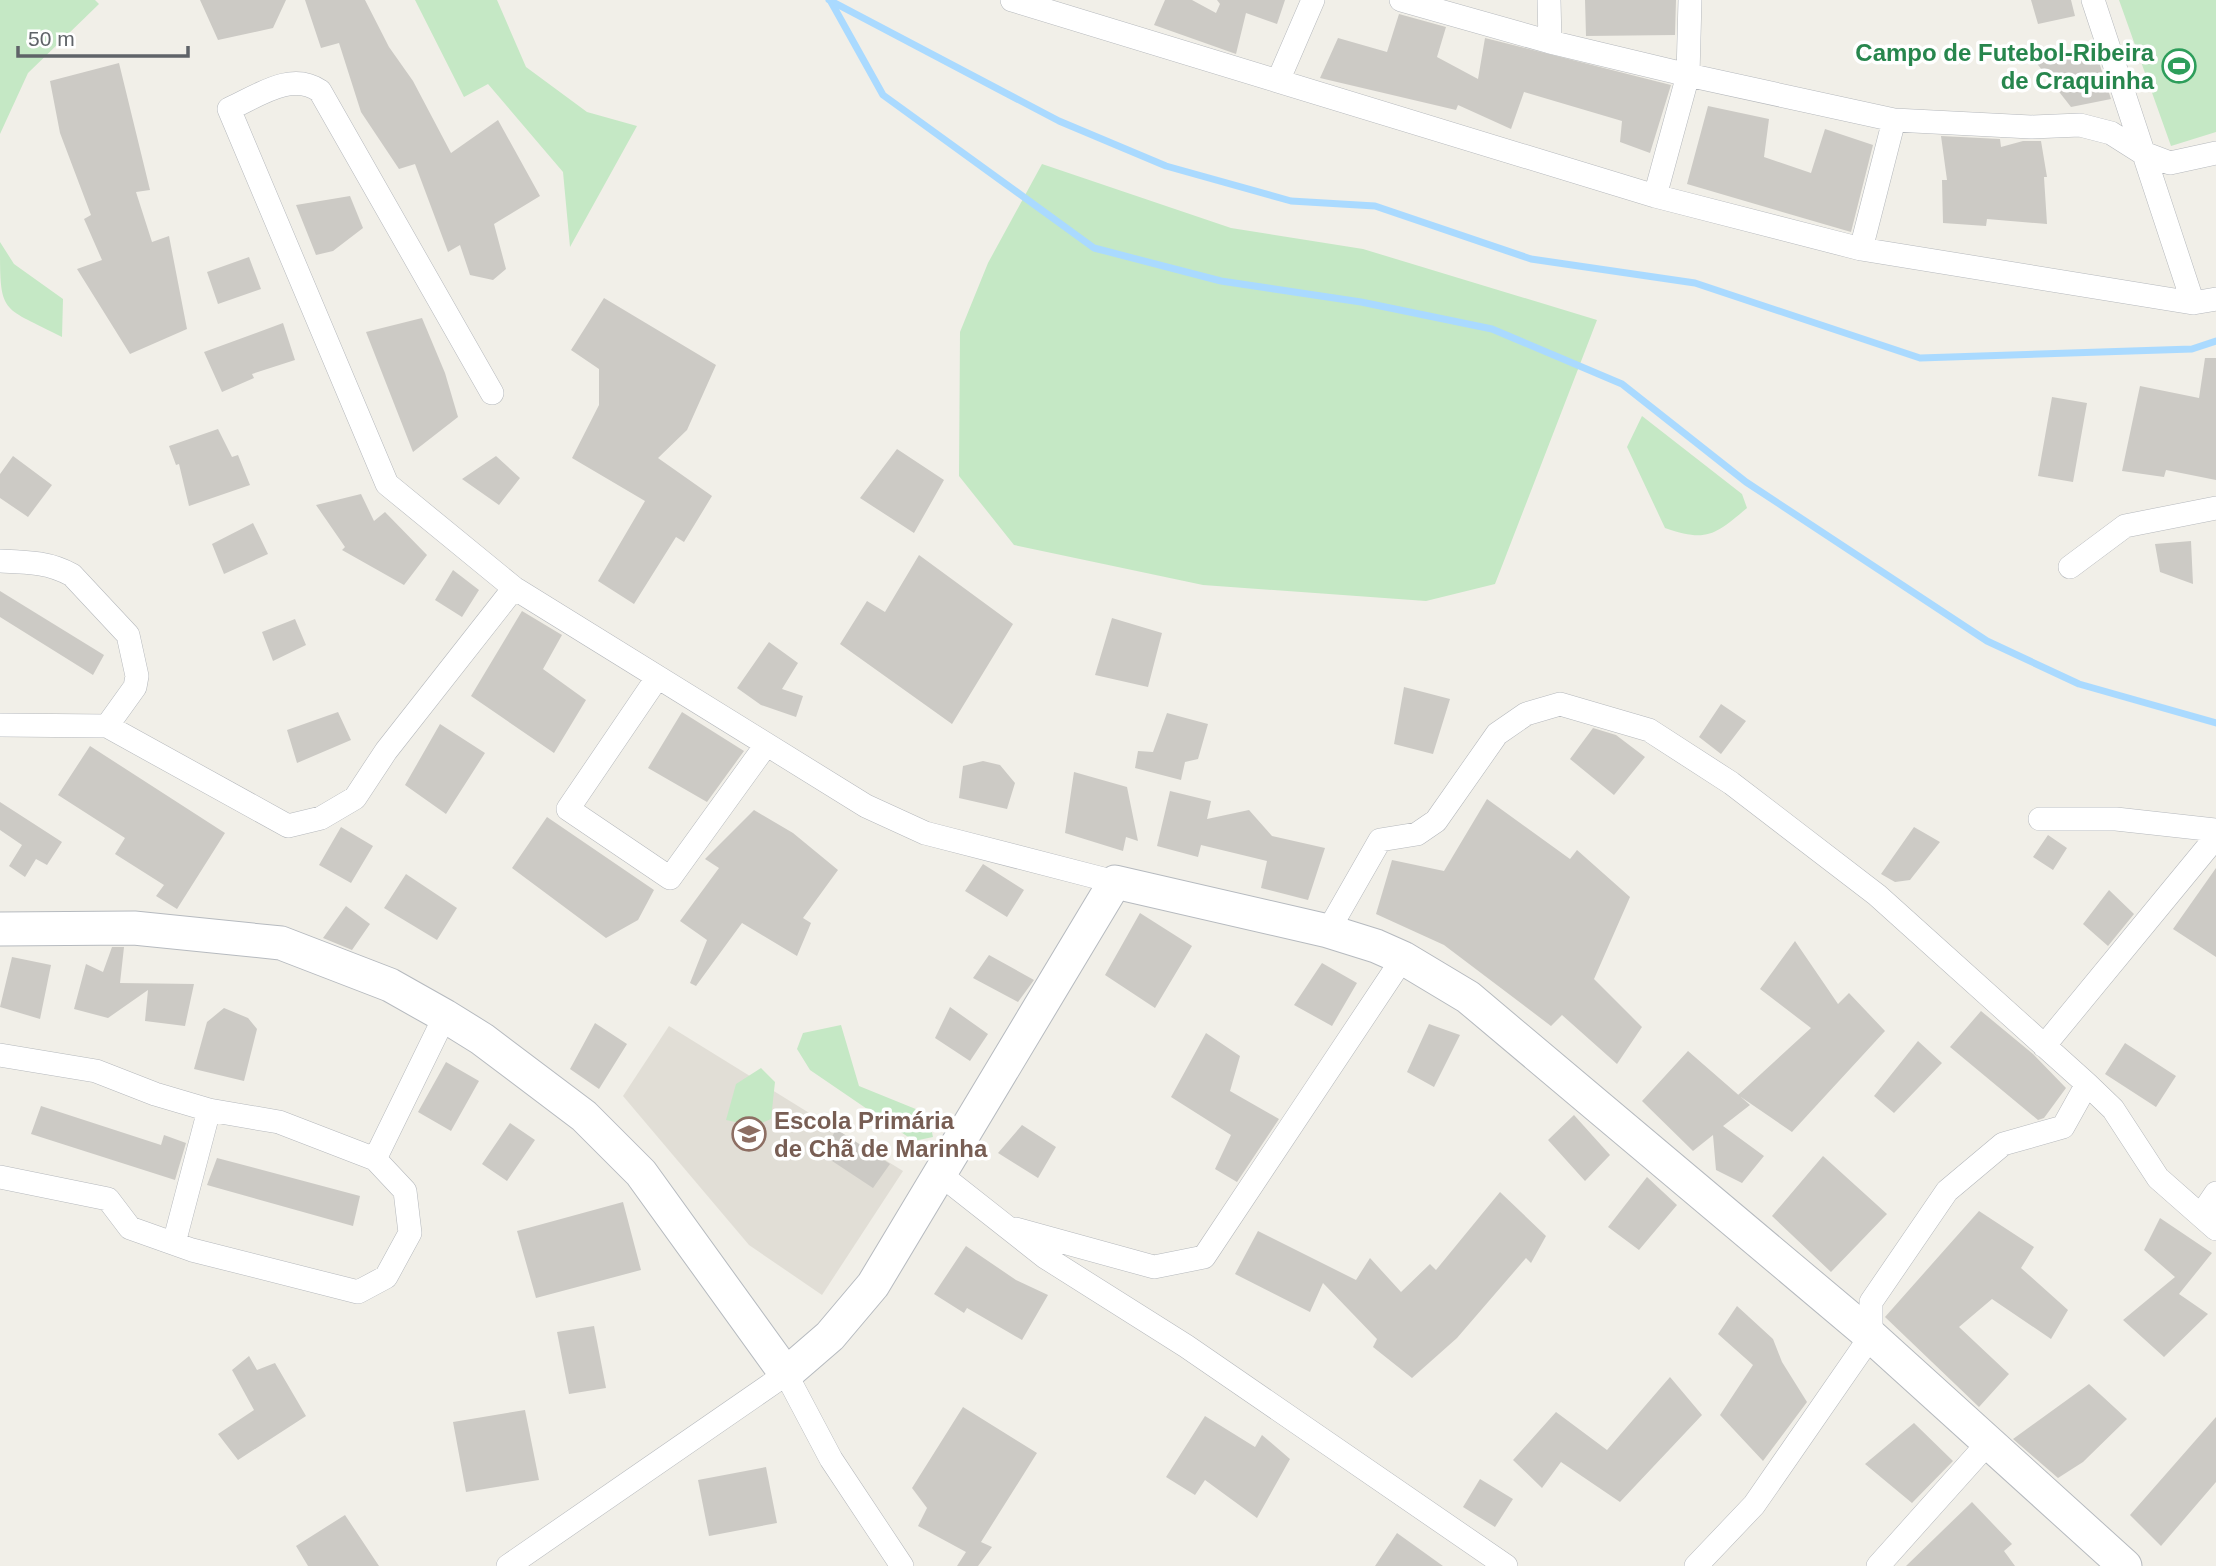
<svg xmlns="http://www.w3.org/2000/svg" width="2216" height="1566" font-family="Arial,sans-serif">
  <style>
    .education { fill: #e1ded6 }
    .green { fill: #c5e8c5 }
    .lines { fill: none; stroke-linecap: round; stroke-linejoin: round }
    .stream { stroke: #aadaff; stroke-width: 7 }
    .building { fill: #cccac5 }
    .street-casing { stroke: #b5b8bc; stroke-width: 24 }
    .secondary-casing { stroke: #b6babf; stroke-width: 35 }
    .street { stroke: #fff; stroke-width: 23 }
    .secondary { stroke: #fff; stroke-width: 33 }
    .labels { text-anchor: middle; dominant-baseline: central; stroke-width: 7; stroke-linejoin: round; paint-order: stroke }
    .leisure-label { font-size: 24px; font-weight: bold; fill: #27864d; stroke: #fff; text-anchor: end }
    .education-label { font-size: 24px; font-weight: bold; fill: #785e54; stroke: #fff; text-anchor: start }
  </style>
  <rect width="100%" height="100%" fill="#f1efe8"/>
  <path class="education" d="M669,1026L903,1171L822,1295L749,1245L623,1096Z"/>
  <path class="green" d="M0,0H95L99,4L28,73L0,134Z
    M415,0H497L526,67L587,112L637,126L570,247L563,172L488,84L464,97Z
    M2119,0H2216V132L2171,146Z
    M1042,164L1231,228L1363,249L1597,320L1495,584L1426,601L1203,585L1014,545L959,476L960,332L988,263Z
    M0,242L14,264L63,299L62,337C0,305 0,316 0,242Z
    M1642,416L1742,494L1747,508C1714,536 1706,542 1665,528L1627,447Z
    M841,1025L859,1086L928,1114L933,1137L914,1141L810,1070L797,1049L803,1033Z
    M761,1068L775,1082L771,1119L754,1126L726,1120L736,1084Z"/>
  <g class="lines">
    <path class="stream" d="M829,0L1059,121L1166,166L1291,201L1375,206L1531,259L1695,283L1920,358L2192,349L2216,341
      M830,0L883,95L1094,248L1221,281L1361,302L1492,329L1622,384L1746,482L1987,641L2079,684L2216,723"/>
  </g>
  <path class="building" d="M200,0H286L273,28L218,40Z
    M305,0H365L389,47L413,81L451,153L498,120L540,196L494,224L506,269L493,280L470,275L460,245L448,252L415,164L399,169L361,112L339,43L321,48Z
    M1165,0H1192L1216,13L1220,4L1217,0H1285L1277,24L1246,13L1236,54L1154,25Z
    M1585,0H1676L1675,35L1586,36Z
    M2031,0H2071L2075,16L2038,24Z
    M1399,14L1446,27L1437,57L1478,79L1485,38L1671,85L1650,153L1620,142L1622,121L1524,92L1511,129L1458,105L1456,110L1320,78L1338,38L1387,52Z
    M2094,47L2111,99L2071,107L2031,56Z
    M119,63L150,190L136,192L152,242L169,236L187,329L130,354L77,269L102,260L84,219L91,215L60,133L50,81Z
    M1708,106L1769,119L1764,157L1811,173L1825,129L1873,145L1851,232L1687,184Z
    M1941,136L2000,139L2001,147L2023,141H2041L2047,177H2044L2047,224L1987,219L1986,226L1943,223L1942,180H1947Z
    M350,196L363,228L333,251L316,255L296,205Z
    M249,257L261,289L218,304L207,272Z
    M604,298L716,365L687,430L658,458L712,496L684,542L676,537L634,604L598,581L645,501L572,458L599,405V369L571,350Z
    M422,318L445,373L458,417L413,452L366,332Z
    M283,323L295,360L252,374L254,378L222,392L204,352Z
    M2205,358H2216V480L2166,470L2164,477L2122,471L2140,386L2199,398Z
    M2052,397L2087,403L2073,482L2038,476Z
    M218,429L232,457L238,455L250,485L189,506L179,464L176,465L169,446Z
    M897,449L944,480L914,533L860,498Z
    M13,456L52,485L28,517L0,498V474Z
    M496,456L520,478L499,505L462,479Z
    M361,494L374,521L385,512L427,555L404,585L342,550L345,547L316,505Z
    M253,523L268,554L224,574L212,544Z
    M2191,541L2193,584L2160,572L2155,544Z
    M919,555L1013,624L952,724L840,644L867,601L885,612Z
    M453,570L479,590L462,617L435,600Z
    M0,591L104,655L93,675L0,617Z
    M522,611L562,635L543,669L586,700L554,753L471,696Z
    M1112,618L1162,633L1148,687L1095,675Z
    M295,619L306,645L273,661L262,632Z
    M769,642L798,663L782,689L803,696L796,717L761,705L737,688Z
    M1404,687L1450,699L1433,754L1394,744Z
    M1721,704L1746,721L1721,754L1699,737Z
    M338,712L351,740L297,763L287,730Z
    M682,712L744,751L707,802L648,768Z
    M1167,713L1208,724L1198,759L1185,762L1181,780L1135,768L1138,751L1153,752Z
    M440,724L485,753L446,814L405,785Z
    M1593,728L1616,735L1645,757L1614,795L1570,759Z
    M90,746L225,833L177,909L156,896L164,885L115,854L125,838L58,795Z
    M983,761L1000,765L1015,783L1007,809L959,798L963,766Z
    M1074,772L1127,787L1138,841L1126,837L1123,851L1065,833Z
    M1170,791L1211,801L1207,819L1249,810L1272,836L1325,848L1308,900L1261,888L1267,861L1201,845L1198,857L1157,846Z
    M1487,799L1570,859L1577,850L1630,897L1594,979L1642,1027L1617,1064L1562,1015L1551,1026L1444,945L1376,914L1392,860L1444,871Z
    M0,802L62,842L47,865L36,859L25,877L9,866L22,845L0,830Z
    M754,810L793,833L838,870L803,918L811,923L797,956L742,923L696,986L690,983L707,940L680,921L719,868L705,859Z
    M547,817L654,890L638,920L606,938L512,868Z
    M341,827L373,846L351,883L319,865Z
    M1914,827L1940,842L1910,880L1895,882L1881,874Z
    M2048,835L2067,848L2053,870L2033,857Z
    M983,864L1024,890L1007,917L965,891Z
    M2216,868V957L2173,929Z
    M406,874L457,908L437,940L384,908Z
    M2109,890L2134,914L2108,946L2083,924Z
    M346,906L370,924L352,950L323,938Z
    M1140,913L1192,946L1155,1008L1105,975Z
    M1795,941L1838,1004L1849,993L1885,1031L1792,1132L1738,1095L1811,1028L1760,989Z
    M112,947H124L120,983L194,984L185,1026L145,1021L148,990L108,1018L74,1009L86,964L103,972Z
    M989,955L1034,980L1018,1002L973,978Z
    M12,957L51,965L40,1019L0,1007Z
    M1322,963L1357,983L1332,1026L1294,1005Z
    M950,1007L988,1034L970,1061L935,1038Z
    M224,1008L248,1018L257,1029L244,1081L194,1069L207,1022Z
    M1981,1011L2033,1054L2066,1088L2044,1118L2038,1120L1950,1047Z
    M595,1023L627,1044L599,1089L570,1069Z
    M1429,1024L1460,1035L1434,1087L1407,1072Z
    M1206,1033L1240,1056L1230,1091L1279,1119L1237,1182L1215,1169L1231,1135L1171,1097Z
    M1918,1041L1942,1063L1894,1113L1874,1096Z
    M2125,1043L2176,1076L2156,1107L2105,1074Z
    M1688,1051L1750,1105L1723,1126L1764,1156L1742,1183L1716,1170L1713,1135L1693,1151L1642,1101Z
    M446,1062L479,1081L451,1131L418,1112Z
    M41,1106L161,1145L164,1135L186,1143L175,1180L31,1134Z
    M1574,1115L1610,1155L1585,1181L1548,1140Z
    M510,1123L535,1140L507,1181L482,1164Z
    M1022,1125L1056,1147L1038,1178L998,1153Z
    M836,1129L890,1164L873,1188L823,1155Z
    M1823,1156L1887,1214L1831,1272L1772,1216Z
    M217,1158L360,1196L353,1226L207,1185Z
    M1647,1177L1677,1205L1639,1250L1608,1227Z
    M1500,1192L1546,1236L1531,1263L1526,1258L1457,1338L1412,1378L1373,1347L1377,1339L1323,1283L1310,1312L1235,1274L1258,1231L1356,1280L1370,1258L1401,1292L1430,1264L1436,1270Z
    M623,1202L641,1270L536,1298L517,1231Z
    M1979,1211L2034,1247L2021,1268L2068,1310L2051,1339L1992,1299L1959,1327L2009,1374L1979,1407L1885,1317Z
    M2160,1218L2212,1253L2179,1294L2208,1314L2164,1357L2123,1320L2175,1277L2144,1250Z
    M966,1246L1016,1280L1048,1295L1022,1340L967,1308L964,1313L934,1294Z
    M1737,1306L1773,1339L1782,1362L1807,1402L1763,1461L1720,1415L1753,1365L1718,1334Z
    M594,1326L606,1388L569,1394L557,1332Z
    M249,1356L257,1370L275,1363L306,1416L238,1460L218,1434L254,1410L232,1370Z
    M1670,1377L1702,1415L1620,1502L1561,1462L1542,1488L1513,1460L1556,1412L1607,1450Z
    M2089,1384L2127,1419L2083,1462L2058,1478L2013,1439Z
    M963,1407L1037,1453L981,1542L992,1547L978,1566H957L966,1552L918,1526L927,1508L912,1488Z
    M525,1410L539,1480L466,1492L453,1422Z
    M1205,1416L1255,1447L1262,1435L1290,1459L1257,1518L1205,1480L1195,1495L1166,1477Z
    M2216,1417V1482L2161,1546L2130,1515Z
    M1914,1423L1953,1461L1912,1503L1865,1464Z
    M766,1467L777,1523L709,1536L698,1480Z
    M1480,1479L1513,1499L1495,1527L1463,1507Z
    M1972,1502L2012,1544L2004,1551L2015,1566H1906Z
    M345,1515L379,1566H308L296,1546Z
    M1397,1533L1443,1566H1375Z"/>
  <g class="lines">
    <defs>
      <path id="street" d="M1012,0L1655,196L1861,249L2193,303L2216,299
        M1401,0L1550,42L1688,75L1894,120L2031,127L2080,125L2111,133L2141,152L2170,163L2216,153
        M1549,0L1550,42
        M2093,0L2193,303
        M1278,81L1313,0
        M1655,196L1688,75L1690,0
        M1861,249L1894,120
        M492,393L320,91C291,71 258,96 229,109L387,484L514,588L866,806L925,833L1115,882
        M0,561C27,562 49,562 72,575L128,635L137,676L135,687L107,726
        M2070,567L2125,526L2216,508
        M657,678L568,809L670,878L766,745
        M0,725L107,726L288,826L321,818L355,798L386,751L514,588
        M2040,819H2116L2216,830
        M1328,931L1380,840L1417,834L1436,821L1497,734L1526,714L1560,704L1649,730L1731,783L1877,895L2087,1084L2063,1127L2003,1144L1947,1191L1871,1302V1336L1754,1505L1696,1566
        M2044,1046L2216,837
        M0,1055L96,1071L155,1094L209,1110L279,1122L375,1159L405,1191L410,1233L386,1277L358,1292L192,1250L130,1228L108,1199L0,1177
        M2087,1084L2113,1109L2158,1178L2216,1229
        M375,1159L445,1016
        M941,1175L1045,1257L1186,1346L1506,1566
        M2201,1215L2216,1193
        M1016,1229L1154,1267L1204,1257L1403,958
        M174,1243L209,1110
        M508,1566L786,1374L831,1459L902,1566
        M1878,1566L1988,1443"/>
      <path id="secondary" d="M0,929L134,928L281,943L390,985L445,1016L482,1039L584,1116L641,1173L786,1374L830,1336L873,1285L1115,882L1328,931L1376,946L1403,958L1468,997L1871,1336L2125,1566"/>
    </defs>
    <use href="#street" class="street-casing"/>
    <use href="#secondary" class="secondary-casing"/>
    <use href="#street" class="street"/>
    <use href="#secondary" class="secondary"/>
  </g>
  <defs>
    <symbol id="stadium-ring" viewBox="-11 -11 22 22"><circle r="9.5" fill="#fff" stroke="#2e9e5b" stroke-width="1.5"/><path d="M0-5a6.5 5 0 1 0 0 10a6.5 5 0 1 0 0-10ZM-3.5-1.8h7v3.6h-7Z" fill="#2e9e5b"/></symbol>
    <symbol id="school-ring" viewBox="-11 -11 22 22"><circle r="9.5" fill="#fff" stroke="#8d6e63" stroke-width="1.5"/><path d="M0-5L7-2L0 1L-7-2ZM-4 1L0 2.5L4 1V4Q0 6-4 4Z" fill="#8d6e63"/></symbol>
  </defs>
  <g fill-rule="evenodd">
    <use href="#stadium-ring" x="2160" y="47" width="38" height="38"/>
    <use href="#school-ring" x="730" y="1115" width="38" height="38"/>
  </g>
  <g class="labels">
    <g class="leisure-label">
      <text x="2154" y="52">Campo de Futebol-Ribeira<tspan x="2154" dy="28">de Craquinha</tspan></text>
    </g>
    <g class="education-label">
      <text x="774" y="1120">Escola Primária<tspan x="774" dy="28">de Chã de Marinha</tspan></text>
    </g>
  </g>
  <path d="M18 46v10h170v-10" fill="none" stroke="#5f6368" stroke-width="3.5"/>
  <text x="28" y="46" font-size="21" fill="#5f6368" stroke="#ffffff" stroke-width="5" paint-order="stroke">50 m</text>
</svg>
